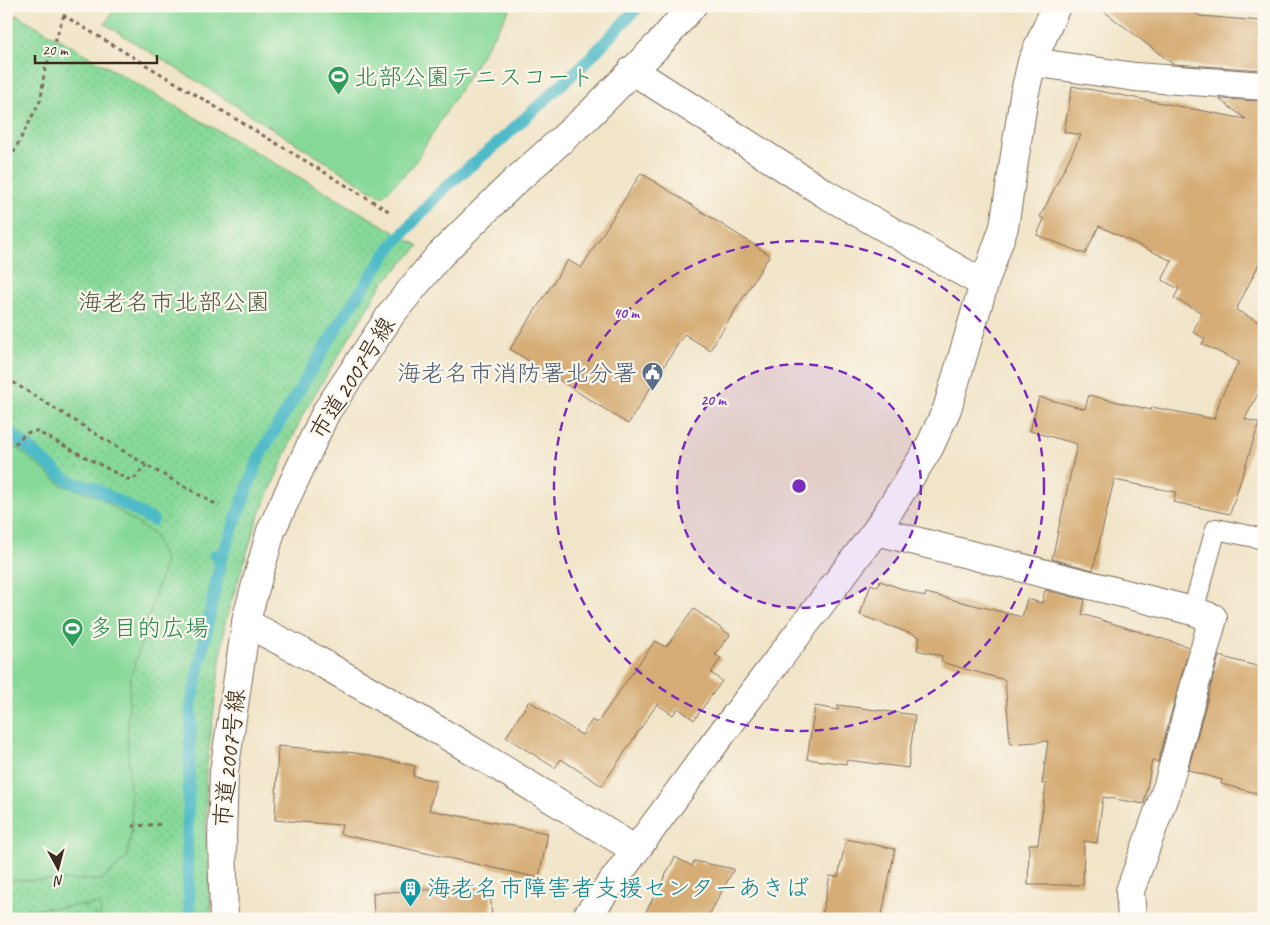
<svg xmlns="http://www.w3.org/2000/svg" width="1270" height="925" font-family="Caveat,'Klee One',sans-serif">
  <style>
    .grass { fill: url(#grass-dots); stroke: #61825c }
    .cemetery { fill: url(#cemetery-stones); stroke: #61825c }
    .pitch { fill: #87d99a; stroke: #61825c }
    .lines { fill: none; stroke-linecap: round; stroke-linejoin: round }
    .stream { stroke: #4ebac8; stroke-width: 12 }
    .building { fill: #d6ad76 }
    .lane-casing { stroke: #7b6b5a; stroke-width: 22 }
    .street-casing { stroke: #7b6b5a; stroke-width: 30 }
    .secondary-casing { stroke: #7b6b5a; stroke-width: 30 }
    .path { stroke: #7b6b5a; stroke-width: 3; stroke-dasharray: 4 4; stroke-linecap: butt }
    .lane { stroke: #fff; stroke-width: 20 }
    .street { stroke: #fff; stroke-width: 28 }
    .secondary { stroke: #fff; stroke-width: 28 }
    .ring { fill: none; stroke: #7b2cbf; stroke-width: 2.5; stroke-dasharray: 9 6 }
    .labels { text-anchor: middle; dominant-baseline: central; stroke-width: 4.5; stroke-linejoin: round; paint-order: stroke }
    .leisure-label { font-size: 24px; fill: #27864d; stroke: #fbf7ec; text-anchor: start }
    .park-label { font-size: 24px; fill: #4e563d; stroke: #fbf7ec }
    .service-label { font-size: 24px; fill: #4e5e75; stroke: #fbf7ec; text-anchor: end }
    .street-label { font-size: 24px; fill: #3b2a1e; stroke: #fbf7ec }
    .culture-label { font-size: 24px; fill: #0d838f; stroke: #fbf7ec; text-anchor: start }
    .centre { fill: #7b2cbf; stroke: #fbf7ec; stroke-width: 2.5 }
    .ring-label { font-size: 15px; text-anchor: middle; font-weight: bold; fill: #7b2cbf; stroke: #fbf7ec; stroke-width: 4.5; stroke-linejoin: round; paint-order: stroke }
  </style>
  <defs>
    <pattern id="grass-dots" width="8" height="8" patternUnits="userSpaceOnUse" patternTransform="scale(1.25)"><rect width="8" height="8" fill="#87d99a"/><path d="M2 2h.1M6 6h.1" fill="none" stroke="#75ba84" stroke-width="1.8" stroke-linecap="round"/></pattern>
    <pattern id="cemetery-stones" width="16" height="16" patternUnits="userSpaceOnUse" patternTransform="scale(1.25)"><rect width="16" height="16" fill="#87d99a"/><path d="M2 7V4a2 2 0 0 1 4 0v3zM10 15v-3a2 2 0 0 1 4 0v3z" fill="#75ba84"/></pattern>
  </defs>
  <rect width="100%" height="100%" fill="#fbf7ec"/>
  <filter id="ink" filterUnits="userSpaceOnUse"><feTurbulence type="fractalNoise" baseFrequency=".02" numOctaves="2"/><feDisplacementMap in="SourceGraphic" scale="10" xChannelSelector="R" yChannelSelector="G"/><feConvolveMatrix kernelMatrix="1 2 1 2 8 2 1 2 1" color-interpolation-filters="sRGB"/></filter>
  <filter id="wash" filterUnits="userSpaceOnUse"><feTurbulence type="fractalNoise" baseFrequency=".0096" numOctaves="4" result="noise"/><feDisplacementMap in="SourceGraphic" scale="20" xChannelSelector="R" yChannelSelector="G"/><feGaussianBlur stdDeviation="1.12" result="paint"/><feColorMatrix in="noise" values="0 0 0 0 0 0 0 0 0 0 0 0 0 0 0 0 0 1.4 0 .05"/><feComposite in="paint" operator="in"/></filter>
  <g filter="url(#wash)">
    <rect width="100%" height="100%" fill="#f1e5c9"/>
    <path class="grass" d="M17,15L419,246L382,284L303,414L257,521L225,622L206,773V835L212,919H6V26Z"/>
    <path class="cemetery" d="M100,904V919H9L8,911Z"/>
    <path class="pitch" d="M116,6H506L510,9L412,167L382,197L105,24Z
      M6,439L62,485L99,497L154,535L165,561L130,680L127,739L132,826L127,858L101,880H6Z"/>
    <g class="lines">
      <path class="stream" d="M6,429L63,477L74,483L92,487L153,520
        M221,559L260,455L342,319L389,249L442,190L498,143L588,60L639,6
        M190,919L187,853L191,706L221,559L215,555"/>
    </g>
    <g id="blocks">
      <path class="building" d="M1097,6H1186L1200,16L1261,21L1259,37L1264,38V70L1173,64Z
        M1072,86L1246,119L1219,99L1264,101V254L1236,310L1259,322L1264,312V382L1245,419L1259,423L1230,514L1173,502L1176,492L1114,480L1093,570L1052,559L1077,444L1030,431L1039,397L1085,409L1089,395L1151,410L1152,407L1214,419L1221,397L1239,362L1202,344L1205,339L1193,332L1202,313L1174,298L1179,289L1162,280L1172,261L1099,226L1085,254L1037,235L1044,219L1040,217L1081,135L1064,132Z
        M641,173L770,255L710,350L684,334L628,424L510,349L568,260L581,268Z
        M880,581L925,597L926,593L1022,617L1027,599L1042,603L1045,590L1085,600L1082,614L1189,647L1158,762L1152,761L1144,804L1103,797L1097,843L1084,841L1083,885H1028L1029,844H1038L1046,784H1042L1048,741L1010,744L1005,680L941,662L942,656L917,650L920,637L860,615L871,584L878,587Z
        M694,609L730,635L715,655L721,658L711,673L722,681L694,720L678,708L673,715L657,704L602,786L561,759L555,768L506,737L529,701L582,735L592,720L597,723L655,641L666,647Z
        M1219,656L1264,668V795L1221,784L1222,780L1188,770Z
        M838,705L915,715L908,768L847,760L846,764L807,759L815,706L838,710Z
        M278,746L356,753L415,766L413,776L436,781L429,810L548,833L539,878L340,834L342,825L275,820Z
        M846,839L895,849L881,919H821L830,876L838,877Z
        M675,857L692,866L694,861L734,869L707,919H642Z
        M490,886L492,919H374L373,893Z"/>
    </g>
  </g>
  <g filter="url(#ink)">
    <use href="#blocks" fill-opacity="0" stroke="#7b6b5a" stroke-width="1"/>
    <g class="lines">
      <defs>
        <path id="lane" d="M1193,611L1216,529L1264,539"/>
        <path id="street" d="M1032,62L1135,77L1264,86
          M632,70L824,193L984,284
          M876,531L1193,611L1213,618L1168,785L1130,891L1132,919
          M246,623L315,659L453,739L636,850
          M585,919L714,744L876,531L929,448L947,409L984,284L1004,227L1024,96L1032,62L1056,6"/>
        <path id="secondary" d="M224,919L222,837L224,772L247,617L271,531L326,412L392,313L439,256L511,185L588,116L663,40L692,6"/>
      </defs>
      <use href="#lane" class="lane-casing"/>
      <use href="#street" class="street-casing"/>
      <use href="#secondary" class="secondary-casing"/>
      <path class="path" d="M63,15L392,213
        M6,167L41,99L44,73L67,6
        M6,378L146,465L219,506
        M15,444L26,433L36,431L127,479L133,480L146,465
        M132,826L164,824"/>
      <use href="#lane" class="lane"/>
      <use href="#street" class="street"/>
      <use href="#secondary" class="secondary"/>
    </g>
  </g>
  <circle cx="799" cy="486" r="122" fill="#7b2cbf" fill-opacity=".12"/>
  <g class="ring">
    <circle cx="799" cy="486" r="122"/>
    <circle cx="799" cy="486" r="245"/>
  </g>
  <defs>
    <symbol id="stadium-pin" viewBox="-11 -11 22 30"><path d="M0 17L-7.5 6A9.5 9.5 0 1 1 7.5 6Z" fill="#2e9e5b" stroke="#fbf7ec"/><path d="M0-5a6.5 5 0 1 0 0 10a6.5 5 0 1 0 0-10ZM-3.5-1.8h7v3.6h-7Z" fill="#fff"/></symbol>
    <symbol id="civic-pin" viewBox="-11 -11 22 30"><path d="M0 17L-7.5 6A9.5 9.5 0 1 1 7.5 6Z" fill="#5c6f8a" stroke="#fbf7ec"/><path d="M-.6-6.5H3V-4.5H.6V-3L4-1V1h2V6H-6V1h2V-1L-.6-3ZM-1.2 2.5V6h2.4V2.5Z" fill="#fff"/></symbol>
    <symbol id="building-pin" viewBox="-11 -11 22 30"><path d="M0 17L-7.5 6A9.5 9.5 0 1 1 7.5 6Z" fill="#0f9aa8" stroke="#fbf7ec"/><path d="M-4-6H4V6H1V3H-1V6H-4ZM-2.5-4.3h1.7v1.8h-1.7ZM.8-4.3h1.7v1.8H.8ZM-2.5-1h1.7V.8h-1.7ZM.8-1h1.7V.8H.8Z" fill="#fff"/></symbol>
  </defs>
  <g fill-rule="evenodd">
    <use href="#stadium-pin" x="326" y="64" width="25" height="34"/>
    <use href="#civic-pin" x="640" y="360" width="25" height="34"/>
    <use href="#stadium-pin" x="60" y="616" width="25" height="34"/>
    <use href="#building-pin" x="398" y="876" width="25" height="34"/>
  </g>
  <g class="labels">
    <g class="leisure-label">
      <text x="354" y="77">北部公園テニスコート</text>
      <text x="89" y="628">多目的広場</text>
    </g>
    <g class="park-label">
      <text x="174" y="302">海老名市北部公園</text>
    </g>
    <g class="service-label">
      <text x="637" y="373">海老名市消防署北分署</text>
    </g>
    <g class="street-label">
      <text transform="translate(352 378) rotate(-58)">市道2007号線</text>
      <text transform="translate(229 758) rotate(-84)">市道2007号線</text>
    </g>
    <g class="culture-label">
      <text x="427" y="888">海老名市障害者支援センターあきば</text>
    </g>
  </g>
  <circle cx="799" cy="486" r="8" class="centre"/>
  <g class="ring-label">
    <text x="626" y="318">40 m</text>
    <text x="713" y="405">20 m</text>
  </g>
  <rect width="1270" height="925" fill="none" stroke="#fbf7ec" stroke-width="25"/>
  <g transform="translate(58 868) rotate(173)" stroke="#fbf7ec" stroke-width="4" paint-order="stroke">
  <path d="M0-4L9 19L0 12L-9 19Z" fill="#3b2a1e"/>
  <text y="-8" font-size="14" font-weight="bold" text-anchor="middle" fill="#3b2a1e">N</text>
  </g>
  <path d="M35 55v8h122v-8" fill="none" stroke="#3b2a1e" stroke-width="2.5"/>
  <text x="42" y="55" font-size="15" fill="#3b2a1e" stroke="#fbf7ec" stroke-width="4" paint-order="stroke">20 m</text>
</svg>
